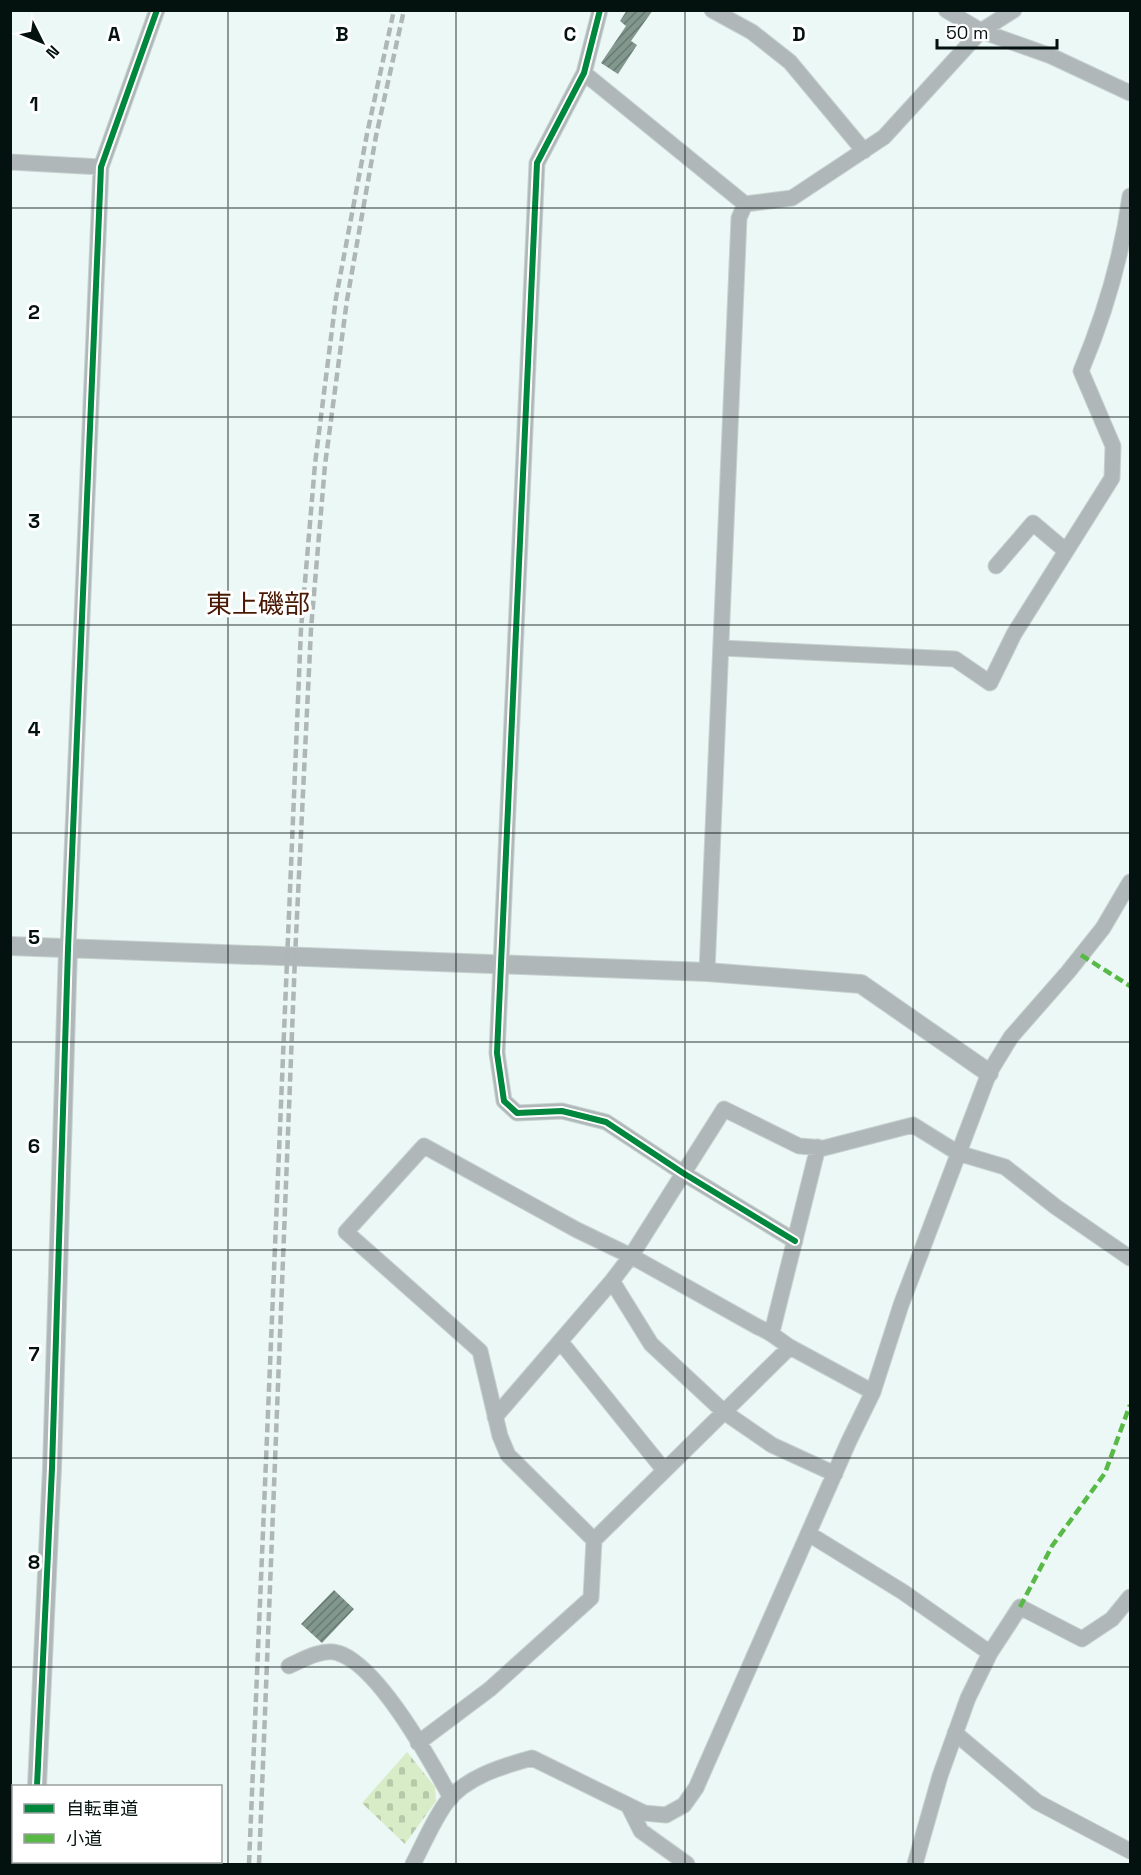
<svg xmlns="http://www.w3.org/2000/svg" width="1141" height="1875" font-family="'Space Grotesk','Noto Sans JP',sans-serif">
  <style>
    .cemetery { fill: url(#cemetery-stones) }
    .building { fill: url(#building-hatch) }
    .lines { fill: none; stroke-linecap: round; stroke-linejoin: round }
    .minor-casing { stroke: #c7d2cf; stroke-width: 17 }
    .tertiary-casing { stroke: #c7d2cf; stroke-width: 20 }
    .minor { stroke: #b0b7b8; stroke-width: 15 }
    .tertiary { stroke: #b0b7b8; stroke-width: 18 }
    .rail { stroke: #afb7b6; stroke-width: 4.5; stroke-dasharray: 9 4.5; stroke-linecap: butt }
    .quiet { stroke: #58b947; stroke-width: 4.5; stroke-dasharray: 9 4.5; stroke-linecap: butt }
    .cycleway-casing { stroke: #fff; stroke-width: 10 }
    .cycleway { stroke: #00873e; stroke-width: 6 }
    .grid { fill: none; stroke: #03110f; stroke-width: 1.5; stroke-opacity: 0.55 }
    .labels { text-anchor: middle; dominant-baseline: central; stroke-width: 6; stroke-linejoin: round; paint-order: stroke }
    .quarter-label { font-size: 26px; fill: #491804; stroke: #fff }
    .grid-label { font-size: 20px; text-anchor: middle; font-weight: bold; fill: #03110f; stroke: #fff; stroke-width: 6; stroke-linejoin: round; paint-order: stroke }
  </style>
  <defs>
    <pattern id="cemetery-stones" width="16" height="16" patternUnits="userSpaceOnUse" patternTransform="scale(1.5)"><rect width="16" height="16" fill="#d8ecc7"/><path d="M2 7V4a2 2 0 0 1 4 0v3zM10 15v-3a2 2 0 0 1 4 0v3z" fill="#b8c9aa"/></pattern>
    <pattern id="building-hatch" width="6" height="6" patternUnits="userSpaceOnUse" patternTransform="scale(1.5)"><rect width="6" height="6" fill="#82978e"/><path d="M-1 1l2-2M0 6l6-6M5 7l2-2" fill="none" stroke="#687a72"/></pattern>
  </defs>
  <rect width="100%" height="100%" fill="#ebf8f5"/>
  <path class="cemetery" d="M407,1752L435,1787L436,1801L405,1844L362,1803Z"/>
  <path class="building" d="M627,10H653L631,41L637,45L618,74L601,63L626,26L620,21Z
    M334,1590L354,1609L322,1643L301,1624Z"/>
  <g class="lines">
    <defs>
      <path id="minor" d="M600,10L584,73L537,163L497,1053L504,1101L517,1113L562,1111L606,1122L683,1173L795,1241
        M712,10L752,32L790,62L864,151
        M946,10L981,31L1051,56L1130,93
        M584,73L745,204L792,198L884,137L981,31L1014,10
        M10,162L101,167
        M996,566L1033,523L1066,551
        M721,648L955,659L990,683L1014,634L1112,478L1113,446L1081,371C1104,316 1122,256 1130,196
        M68,949L101,167L157,10
        M707,972L739,218L745,204
        M772,1332L818,1147
        M560,1341L664,1470
        M790,1347L594,1540L508,1455L500,1436L480,1351L346,1232L424,1146L577,1230L631,1256L758,1327C771,1332 779,1340 790,1347L873,1392
        M495,1417L612,1281
        M835,1474L772,1445L724,1412L651,1344L612,1281L631,1256L724,1109L799,1146L824,1148L913,1125L958,1153L1005,1167L1056,1207L1130,1258
        M809,1534L903,1592L990,1653
        M289,1666C302,1660 323,1648 338,1653C378,1665 431,1761 451,1798
        M955,1733L1037,1802L1130,1851
        M418,1743L490,1689L591,1598L594,1540
        M628,1805L641,1831L687,1864
        M413,1864C423,1845 433,1821 446,1803C465,1777 503,1766 532,1758L644,1813L666,1815L684,1805L696,1788L849,1441L873,1392L901,1305L989,1073L1011,1037L1068,972L1103,928L1130,882
        M915,1864L940,1776L968,1698L990,1653L1020,1607L1082,1639L1112,1619L1130,1597"/>
      <path id="tertiary" d="M10,946L707,972L861,984L989,1073
        M37,1786L52,1468L68,949
        M34,1864V1862"/>
    </defs>
    <use href="#minor" class="minor-casing"/>
    <use href="#tertiary" class="tertiary-casing"/>
    <use href="#minor" class="minor"/>
    <use href="#tertiary" class="tertiary"/>
    <path class="rail" d="M249,1864L301,629L315,464L336,298L367,134L394,10
      M259,1864L295,957L311,629L325,465L347,300L376,136L404,10"/>
    <path class="quiet" d="M1081,955L1130,986
      M1020,1607L1052,1546L1105,1473L1130,1405"/>
    <defs>
      <path id="cycleway" d="M600,10L584,73L537,163L497,1053L504,1101L517,1113L562,1111L606,1122L683,1173L795,1241
        M37,1786L52,1468L68,949L101,167L157,10"/>
    </defs>
    <use href="#cycleway" class="cycleway-casing"/>
    <use href="#cycleway" class="cycleway"/>
  </g>
  <path class="grid" d="M228,10V1864M456,10V1864M685,10V1864M913,10V1864M10,208H1130M10,417H1130M10,625H1130M10,833H1130M10,1042H1130M10,1250H1130M10,1458H1130M10,1667H1130"/>
  <g class="labels">
    <g class="quarter-label">
      <text x="258" y="604">東上磯部</text>
    </g>
  </g>
  <g class="grid-label">
    <text x="114" y="41">A</text>
    <text x="342" y="41">B</text>
    <text x="570" y="41">C</text>
    <text x="799" y="41">D</text>
    <text x="34" y="111">1</text>
    <text x="34" y="319">2</text>
    <text x="34" y="528">3</text>
    <text x="34" y="736">4</text>
    <text x="34" y="944">5</text>
    <text x="34" y="1153">6</text>
    <text x="34" y="1361">7</text>
    <text x="34" y="1569">8</text>
  </g>
  <rect width="1141" height="1875" fill="none" stroke="#03110f" stroke-width="24"/>
  <rect x="12" y="1785" width="210" height="78" fill="#ffffff" stroke="#9aa09f" stroke-width="1.5"/>
  <rect x="24" y="1804" width="30" height="9" fill="#00873e" stroke="#9aa09f" stroke-width="1.5"/>
  <text x="66" y="1815" font-size="18" fill="#03110f">自転車道</text>
  <rect x="24" y="1834" width="30" height="9" fill="#58b947" stroke="#9aa09f" stroke-width="1.5"/>
  <text x="66" y="1845" font-size="18" fill="#03110f">小道</text>
  <g transform="translate(42 42) rotate(133)" stroke="#ffffff" stroke-width="4.5" paint-order="stroke">
  <path d="M0-4.5L10 22L0 15L-10 22Z" fill="#03110f"/>
  <text y="-9" font-size="16" font-weight="bold" text-anchor="middle" fill="#03110f">N</text>
  </g>
  <path d="M937 39v9h120v-9" fill="none" stroke="#03110f" stroke-width="3"/>
  <text x="946" y="39" font-size="18" fill="#03110f" stroke="#ffffff" stroke-width="4.5" paint-order="stroke">50 m</text>
</svg>
